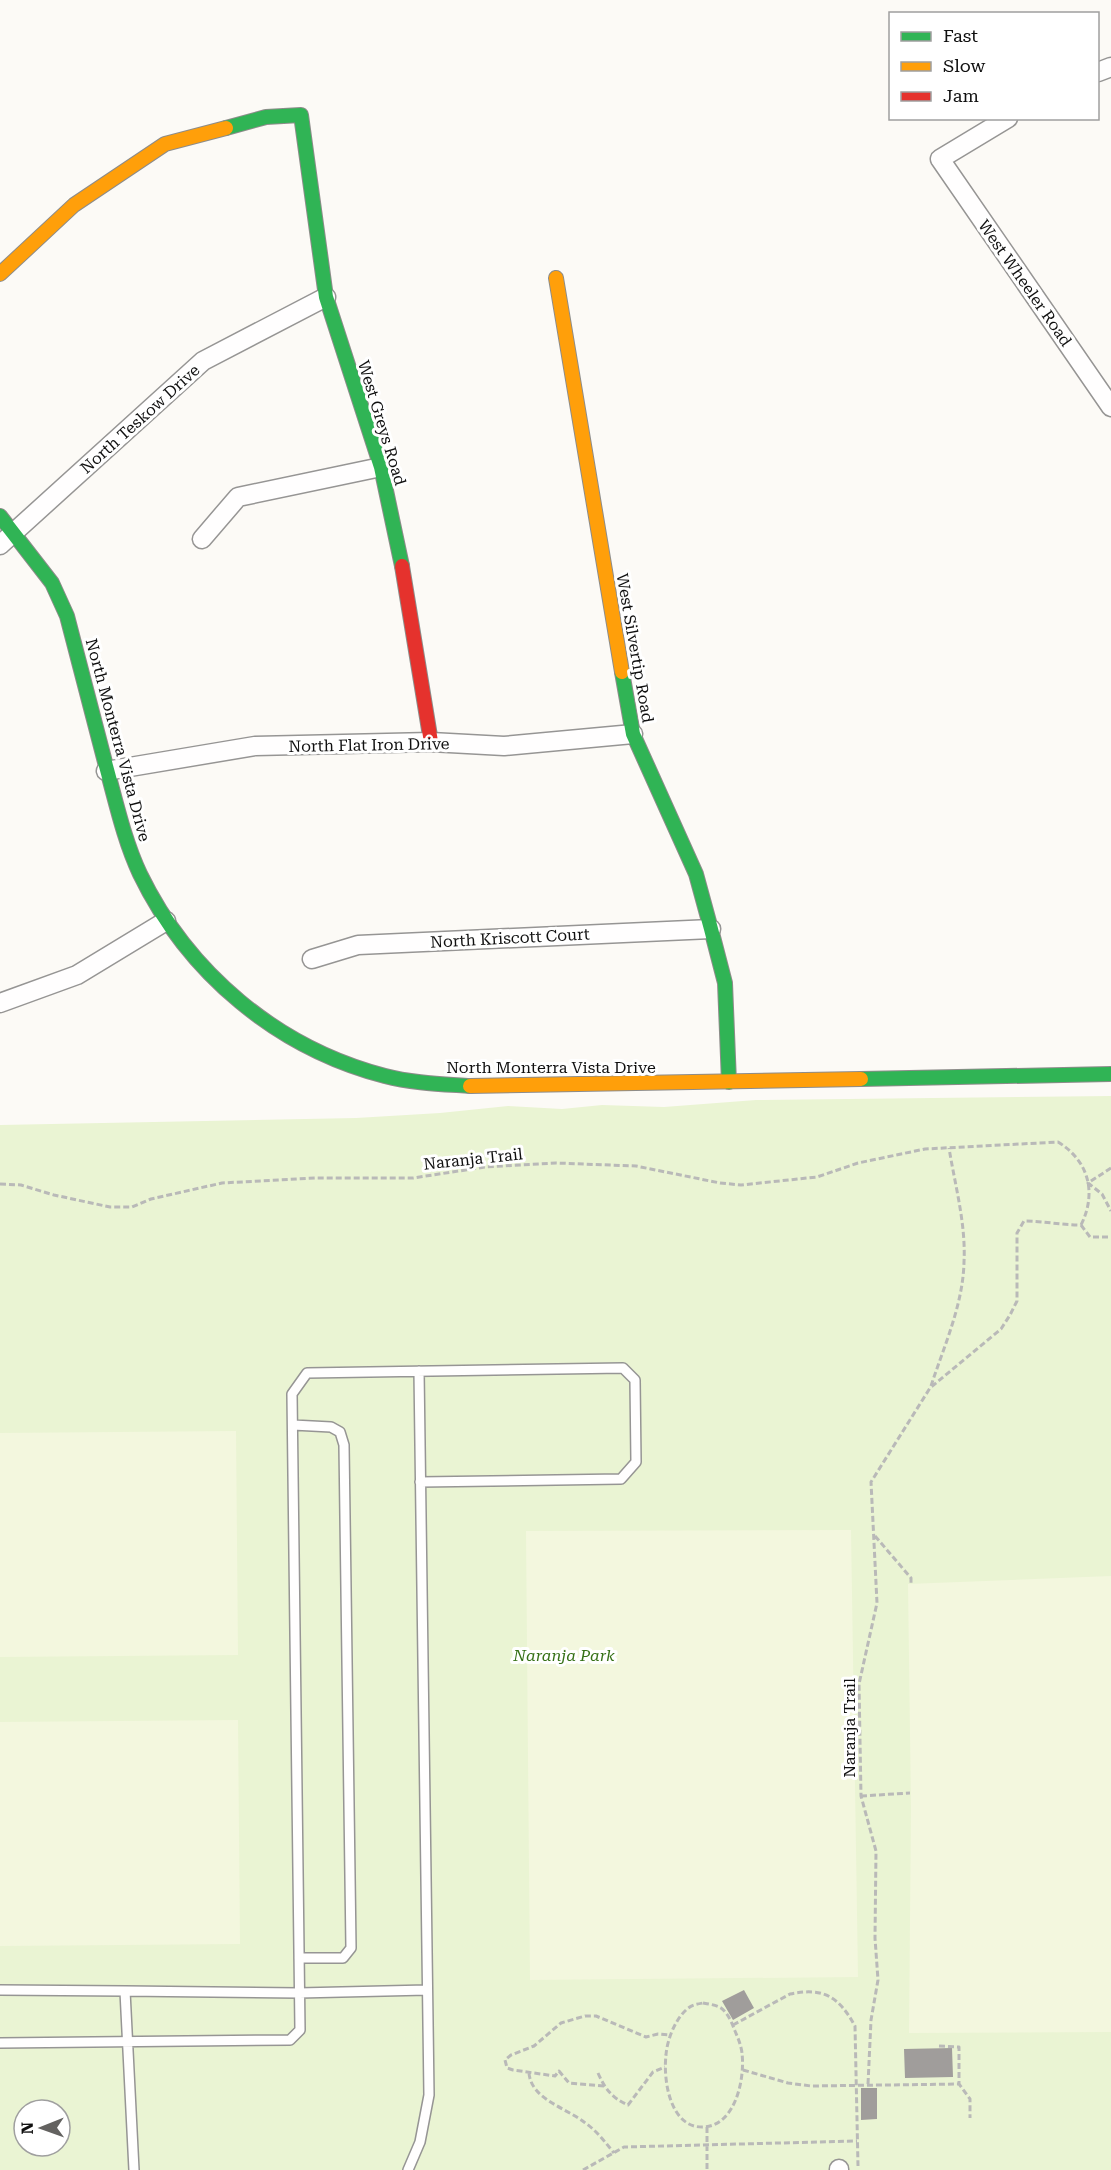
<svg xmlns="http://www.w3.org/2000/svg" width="1111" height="2170" font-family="'Roboto Serif',serif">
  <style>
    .green { fill: #eaf4d3; fill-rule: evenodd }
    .pitch { fill: #f3f7de }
    .building { fill: #a09d9b }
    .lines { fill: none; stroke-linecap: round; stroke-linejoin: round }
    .lane-casing { stroke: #969594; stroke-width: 12 }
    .street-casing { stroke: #969594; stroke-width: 21 }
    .fast-casing { stroke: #8d8c8a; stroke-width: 16 }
    .slow-casing { stroke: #8d8c8a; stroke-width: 16 }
    .jam-casing { stroke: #8d8c8a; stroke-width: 16 }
    .path { stroke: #b9b9b8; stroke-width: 3; stroke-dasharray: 6 3; stroke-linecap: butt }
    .lane { stroke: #fffefe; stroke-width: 9 }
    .street { stroke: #fffefe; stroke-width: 18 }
    .fast { stroke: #30b455; stroke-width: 14 }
    .slow { stroke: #ff9f0a; stroke-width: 14 }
    .jam { stroke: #e5322d; stroke-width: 14 }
    .labels { text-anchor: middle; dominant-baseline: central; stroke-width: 6; stroke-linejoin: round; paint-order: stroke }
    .street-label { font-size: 16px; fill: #101010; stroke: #fff }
    .park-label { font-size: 16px; font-style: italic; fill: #367117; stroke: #fff }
  </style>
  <rect width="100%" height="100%" fill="#fcfaf6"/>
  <path class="green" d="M1111,1096V2170H0V1125L356,1118L440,1113L508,1106L562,1109L602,1105L664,1107L756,1100ZM24,2110H60V2146H24Z"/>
  <path class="pitch" d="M236,1431L238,1655L0,1657V1433Z
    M851,1530L858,1977L530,1980L526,1531Z
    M1111,1576V2032L909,2033L911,1808L908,1584Z
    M238,1720L240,1944L0,1946V1722Z"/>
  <path class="building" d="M744,1990L754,2008L733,2020L722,2001Z
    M952,2048L953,2077L905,2078L904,2049Z
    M861,2088H877V2119L861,2120Z"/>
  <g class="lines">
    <defs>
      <path id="lane" d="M293,1425L331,1427L340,1432L344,1445L351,1948L343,1958H299
        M0,1990L125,1991
        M0,2043L290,2040L300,2030L292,1394L307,1373L623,1368L635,1380L636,1462L621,1479L420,1482
        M134,2170L125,1991L299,1993L427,1990
        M408,2170L420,2142L429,2095L419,1371"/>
      <path id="street" d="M1098,72L1111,67
        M1008,118L940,159L1111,407
        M202,539L238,497L381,467
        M0,545L203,361L326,297
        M106,771L255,746L431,742L504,746L633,734
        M312,959L358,945L711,929
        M0,1003L77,975L166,921
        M839,2170V2169"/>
      <path id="fast" d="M226,128L266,117L301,115L326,297L381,467L402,566
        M0,516L52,583L67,616C80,666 93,716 106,766C116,802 124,840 140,874C188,973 277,1048 385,1076C412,1083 442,1084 470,1086
        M622,672L633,734L696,874L711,929L725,983L729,1082
        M861,1079L1111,1074"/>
      <path id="slow" d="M0,274L74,205L165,144L226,128
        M556,278L622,672
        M470,1086L861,1079"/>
      <path id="jam" d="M402,566L431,742"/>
    </defs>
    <use href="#lane" class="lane-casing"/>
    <use href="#street" class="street-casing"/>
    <use href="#fast" class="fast-casing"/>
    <use href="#slow" class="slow-casing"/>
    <use href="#jam" class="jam-casing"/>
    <path class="path" d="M1111,1168L1088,1183L1102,1194L1111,1211
      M0,1184L21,1185L54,1195L110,1207H132L151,1199L222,1183L315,1178H413L485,1167L556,1163L636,1166L720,1183L741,1185L817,1177L858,1163L925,1149L1058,1142C1089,1161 1097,1193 1081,1225
      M1081,1225L1090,1237H1111
      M931,1386C944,1346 963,1305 964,1262C966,1224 955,1185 949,1148
      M875,1536L911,1578V1584
      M861,1796L910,1793
      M703,2003C709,2004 716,2005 721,2008C728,2013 732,2023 735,2031C738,2038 741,2045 742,2053C745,2078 736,2125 704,2127C670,2129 663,2080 666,2055C667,2040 675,2020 686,2010C691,2005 697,2004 703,2003Z
      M733,2025L790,1994C824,1987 839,1997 855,2026L858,2166
      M939,2046L959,2047V2084
      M743,2070L788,2083L811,2086L959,2084L970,2099V2118
      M529,2073C531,2099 566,2108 584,2122C596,2130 605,2142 614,2153
      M598,2073C605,2089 612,2098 628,2105L653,2072L665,2067
      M868,2084L871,2020L878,1980L875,1938L876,1851L861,1796L859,1684L877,1603L871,1482L930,1388L1001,1329L1010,1315L1017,1301V1233L1024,1221C1043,1221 1061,1225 1081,1225
      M604,2086L569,2083L559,2071L555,2076L513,2070L507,2068L505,2060L511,2055L534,2046L561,2023L585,2016H596L646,2037L658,2034L671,2035
      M707,2127V2170
      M583,2170L624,2147L857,2141"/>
    <use href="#lane" class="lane"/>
    <use href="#street" class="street"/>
    <use href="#fast" class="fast"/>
    <use href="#slow" class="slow"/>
    <use href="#jam" class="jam"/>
  </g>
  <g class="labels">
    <g class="street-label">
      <text transform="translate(1025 283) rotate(55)">West Wheeler Road</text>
      <text transform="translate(140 419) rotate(-42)">North Teskow Drive</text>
      <text transform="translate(382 423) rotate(73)">West Greys Road</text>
      <text transform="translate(635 648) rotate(80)">West Silvertip Road</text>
      <text transform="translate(118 740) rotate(75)">North Monterra Vista Drive</text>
      <text transform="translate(369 745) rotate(-1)">North Flat Iron Drive</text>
      <text transform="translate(510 938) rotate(-3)">North Kriscott Court</text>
      <text x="551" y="1067">North Monterra Vista Drive</text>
      <text transform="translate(473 1159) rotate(-6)">Naranja Trail</text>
      <text transform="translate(849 1728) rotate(-90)">Naranja Trail</text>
    </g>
    <g class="park-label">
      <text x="564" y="1655">Naranja Park</text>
    </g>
  </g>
  <rect x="889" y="12" width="210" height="108" fill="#ffffff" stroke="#9f9f9f" stroke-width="1.5"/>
  <rect x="901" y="32" width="30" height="9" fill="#30b455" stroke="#9f9f9f" stroke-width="1.5"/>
  <text x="943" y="42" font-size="18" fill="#101010">Fast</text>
  <rect x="901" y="62" width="30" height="9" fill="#ff9f0a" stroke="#9f9f9f" stroke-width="1.5"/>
  <text x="943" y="72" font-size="18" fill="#101010">Slow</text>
  <rect x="901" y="92" width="30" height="9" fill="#e5322d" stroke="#9f9f9f" stroke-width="1.5"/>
  <text x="943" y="102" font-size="18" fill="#101010">Jam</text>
  <g transform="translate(42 2128) rotate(269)"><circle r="28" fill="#ffffff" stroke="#9f9f9f" stroke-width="1.5"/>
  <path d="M0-4.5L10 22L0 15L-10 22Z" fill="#636260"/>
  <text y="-9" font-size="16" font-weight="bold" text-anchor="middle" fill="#101010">N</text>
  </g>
</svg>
